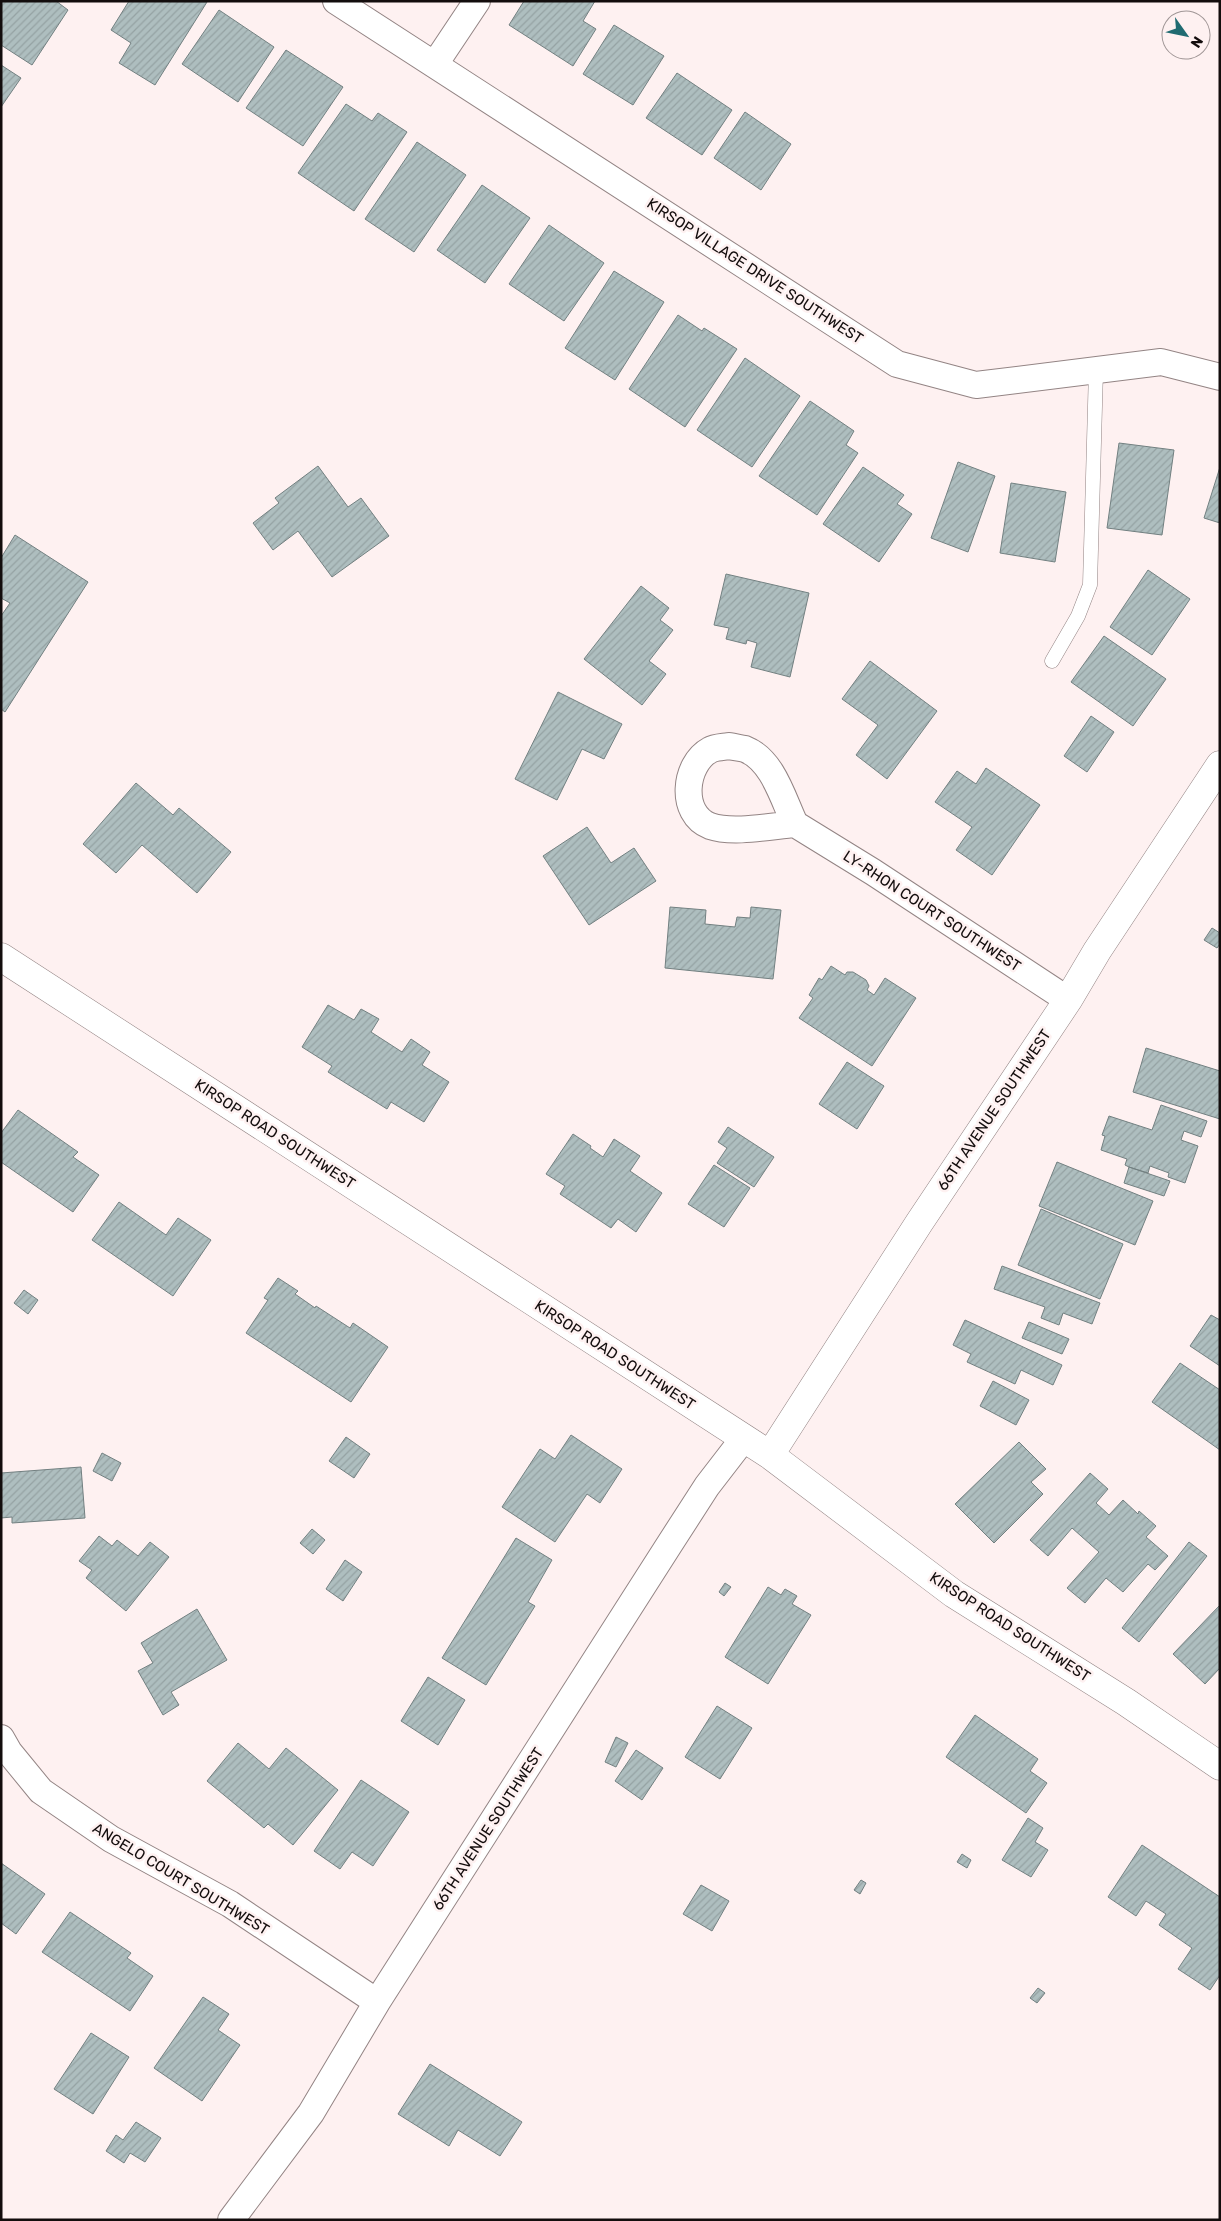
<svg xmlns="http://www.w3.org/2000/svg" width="1221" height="2221" font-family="Rubik,sans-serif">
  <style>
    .building { fill: url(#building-hatch); stroke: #728081 }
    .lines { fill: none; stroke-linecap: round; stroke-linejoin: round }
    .lane-casing { stroke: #938484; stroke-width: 15 }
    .street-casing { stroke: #938484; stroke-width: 28 }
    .secondary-casing { stroke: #938484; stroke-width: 29 }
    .lane { stroke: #fff; stroke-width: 14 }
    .street { stroke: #fff; stroke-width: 26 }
    .secondary { stroke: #fff; stroke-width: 28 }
    .labels { text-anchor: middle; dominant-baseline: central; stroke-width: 5; stroke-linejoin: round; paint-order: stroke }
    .street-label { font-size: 15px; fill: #130d0d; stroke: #fef1f1 }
  </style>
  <defs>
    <pattern id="building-hatch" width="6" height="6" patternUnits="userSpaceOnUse" patternTransform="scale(1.25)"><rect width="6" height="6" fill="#aebebf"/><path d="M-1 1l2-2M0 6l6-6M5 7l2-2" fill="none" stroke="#95a2a3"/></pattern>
  </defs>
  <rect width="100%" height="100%" fill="#fef1f1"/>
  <path class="building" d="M1,1H56L68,10L32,65L1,45Z
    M129,1L207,2L155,85L119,63L131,43L111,30Z
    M524,1H595L583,21L596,29L573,66L509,25Z
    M219,10L274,47L238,102L182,64Z
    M614,25L664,56L633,105L583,74Z
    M286,50L343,87L303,146L246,108Z
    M1,65L21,78L1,107Z
    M677,73L732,110L702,155L646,118Z
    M346,104L372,121L378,113L407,132L354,211L298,173Z
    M745,112L791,144L761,190L714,158Z
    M417,142L466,175L414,252L365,219Z
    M482,185L530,218L485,283L437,250Z
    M549,225L604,263L564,321L509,284Z
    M614,271L664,302L615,380L565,348Z
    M678,315L702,331L704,328L737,349L685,427L629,389Z
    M745,358L800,396L752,467L697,430Z
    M810,401L854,431L846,445L858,453L817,515L759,476Z
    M1119,443L1174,450L1162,535L1107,528Z
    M958,462L995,476L968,552L931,538Z
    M318,466L348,507L361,498L389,536L332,577L298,531L273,550L253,523L279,503L275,498Z
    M863,467L904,495L897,504L912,514L879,562L823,524Z
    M1220,467V523L1204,518Z
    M1011,483L1066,492L1055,562L1000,553Z
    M15,535L88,582L5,712L1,709V616L10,603L1,598V558Z
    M1148,570L1190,599L1152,655L1110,627Z
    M726,574L809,593L790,677L751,667L757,643L747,640L746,644L726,639L729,628L714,625Z
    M641,586L669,608L660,620L673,630L649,661L666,674L642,705L584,659Z
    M1104,636L1166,679L1133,726L1071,682Z
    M870,661L937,711L887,779L856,755L878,725L842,699Z
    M558,692L622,724L604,759L582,749L557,800L515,779Z
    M1091,716L1114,732L1087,772L1064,756Z
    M986,768L1040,805L992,875L956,850L972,827L935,802L957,771L976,784Z
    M136,783L173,815L179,808L231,852L197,893L142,845L116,873L83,844Z
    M587,827L611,863L634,848L656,881L589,925L543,856Z
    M670,907L706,910L705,924L735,927L737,917L750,918L751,907L781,910L773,979L665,968Z
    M1212,928L1220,933V944L1217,948L1204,940Z
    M831,966L845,975L847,972H853L866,980L869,986L867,990L874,995L885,978L916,998L872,1066L799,1018L813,998L809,995L819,978L822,980Z
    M328,1005L354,1020L361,1009L379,1019L371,1032L402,1052L411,1039L430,1052L422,1065L449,1082L424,1122L391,1102L387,1109L328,1072L332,1066L302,1047Z
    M1146,1048L1220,1071V1119L1133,1092Z
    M847,1062L884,1086L857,1129L819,1104Z
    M1161,1105L1207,1121L1201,1137L1184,1131L1181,1140L1198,1146L1185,1183L1168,1177L1169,1173L1150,1166L1148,1173L1129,1167L1125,1165L1127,1159L1101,1150L1105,1136L1102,1135L1109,1116L1152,1130Z
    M18,1110L78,1152L73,1157L99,1175L73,1212L1,1162V1133Z
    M728,1127L774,1157L754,1187L717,1163L727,1148L718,1142Z
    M573,1134L591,1146L590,1148L603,1157L614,1139L640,1156L630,1171L662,1193L636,1232L618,1219L611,1228L560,1194L565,1186L546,1174Z
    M1057,1162L1153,1201L1135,1245L1039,1206Z
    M714,1165L750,1188L724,1227L688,1204Z
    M1129,1167L1170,1181L1164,1196L1124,1183Z
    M119,1202L166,1235L178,1218L211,1240L173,1296L92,1240Z
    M1041,1209L1123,1244L1100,1299L1018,1265Z
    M1002,1266L1100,1303L1092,1324L1063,1313L1059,1325L1041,1318L1045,1307L994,1289Z
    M278,1278L298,1291L295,1294L315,1308L316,1306L350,1328L353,1323L388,1347L351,1402L246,1333L268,1300L264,1298Z
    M24,1290L38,1300L28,1314L14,1303Z
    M1211,1315L1220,1320V1366L1190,1346Z
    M965,1320L1062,1365L1053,1385L1021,1370L1015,1384L967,1362L971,1354L953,1345Z
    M1029,1322L1069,1339L1062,1354L1022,1338Z
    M1180,1363L1220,1390V1450L1152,1402Z
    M993,1381L1029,1400L1016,1425L980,1406Z
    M571,1435L622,1469L600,1503L587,1494L555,1542L502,1507L540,1449L555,1459Z
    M346,1437L370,1454L354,1478L329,1461Z
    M1019,1442L1046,1469L1031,1482L1043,1494L994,1543L955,1504Z
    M102,1453L121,1463L112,1481L93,1471Z
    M81,1467L85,1518L12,1523V1517L1,1518V1473Z
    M1090,1473L1108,1489L1096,1503L1109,1515L1123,1500L1138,1514L1139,1511L1156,1526L1146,1537L1168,1556L1155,1570L1148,1564L1123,1592L1106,1578L1085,1603L1067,1588L1099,1552L1072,1528L1048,1556L1030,1540Z
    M312,1529L325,1540L313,1554L300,1543Z
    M99,1536L112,1546L117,1540L138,1556L150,1542L169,1557L126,1611L86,1578L92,1570L79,1561Z
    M516,1538L552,1560L528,1602L535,1606L486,1685L442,1658Z
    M1189,1542L1207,1556L1139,1642L1122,1628Z
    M345,1560L362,1572L343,1601L326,1589Z
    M725,1583L731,1587L724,1596L719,1592Z
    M768,1587L781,1595L785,1589L797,1596L792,1604L811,1615L768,1684L725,1657Z
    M1220,1605V1668L1205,1684L1173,1654Z
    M197,1609L227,1660L171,1692L179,1705L163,1715L138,1671L153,1663L141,1643Z
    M428,1677L465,1700L438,1745L401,1721Z
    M717,1706L752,1728L720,1779L685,1757Z
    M975,1715L1038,1759L1030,1771L1047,1783L1026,1813L946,1757Z
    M616,1737L628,1743L616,1767L605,1762Z
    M238,1743L269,1769L286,1748L338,1790L293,1845L268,1824L264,1828L207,1781Z
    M636,1750L663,1768L642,1800L615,1781Z
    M361,1780L409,1812L373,1866L352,1852L340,1869L314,1851Z
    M1028,1818L1043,1828L1035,1842L1048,1850L1031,1877L1002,1860Z
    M1142,1845L1220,1897V1975L1210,1990L1178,1969L1192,1948L1159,1925L1166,1914L1146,1901L1136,1916L1108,1897Z
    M962,1854L971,1860L967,1868L957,1862Z
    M1,1863L45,1894L16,1934L1,1923Z
    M861,1880L866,1883L860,1894L854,1890Z
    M701,1885L729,1901L712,1931L683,1914Z
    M70,1912L131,1953L127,1958L153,1976L130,2011L42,1952Z
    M1038,1988L1045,1993L1037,2003L1030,1998Z
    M203,1997L229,2014L218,2030L240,2045L202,2101L154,2068Z
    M91,2033L129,2057L93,2114L54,2089Z
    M430,2064L522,2122L500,2156L458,2130L449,2146L398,2114Z
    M136,2122L161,2138L145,2162L130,2153L124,2163L106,2151L116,2135L123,2140Z"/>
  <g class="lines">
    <defs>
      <path id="lane" d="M1052,661L1078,616L1090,585L1096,370"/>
      <path id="street" d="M336,1L897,364L976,385L1161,362L1220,377
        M435,64L477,1
        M729,746C734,747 740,748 745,749C773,760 783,799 795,824C771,826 733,834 710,826C679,814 684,764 710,750C715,747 724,747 729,746Z
        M795,824L873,872L1068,1000
        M1,1738L9,1752L41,1791L111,1839L230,1904L377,2002
        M231,2220L311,2113L377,2002L669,1545L707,1486L744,1438"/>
      <path id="secondary" d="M1,957L770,1455L954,1594L1126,1702L1220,1766
        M770,1455L919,1223L1068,1000L1097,951L1220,765"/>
    </defs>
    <use href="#lane" class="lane-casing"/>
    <use href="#street" class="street-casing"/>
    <use href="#secondary" class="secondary-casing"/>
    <use href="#lane" class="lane"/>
    <use href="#street" class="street"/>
    <use href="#secondary" class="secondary"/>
  </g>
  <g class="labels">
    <g class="street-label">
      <text transform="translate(755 271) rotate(33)">KIRSOP VILLAGE DRIVE SOUTHWEST</text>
      <text transform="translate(932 911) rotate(33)">LY-RHON COURT SOUTHWEST</text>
      <text transform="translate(994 1110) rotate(-56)">66TH AVENUE SOUTHWEST</text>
      <text transform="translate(275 1134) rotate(33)">KIRSOP ROAD SOUTHWEST</text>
      <text transform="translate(615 1355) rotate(33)">KIRSOP ROAD SOUTHWEST</text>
      <text transform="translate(1010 1627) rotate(33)">KIRSOP ROAD SOUTHWEST</text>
      <text transform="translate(488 1829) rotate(-57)">66TH AVENUE SOUTHWEST</text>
      <text transform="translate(181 1879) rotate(31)">ANGELO COURT SOUTHWEST</text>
    </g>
  </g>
  <rect width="1221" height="2221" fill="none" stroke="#130d0d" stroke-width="5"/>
  <g transform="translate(1186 35) rotate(123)"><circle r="24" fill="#fef1f1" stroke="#a09696"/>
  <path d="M0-4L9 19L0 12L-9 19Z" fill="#206b71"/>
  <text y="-8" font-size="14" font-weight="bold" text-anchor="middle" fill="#130d0d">N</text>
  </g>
</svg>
